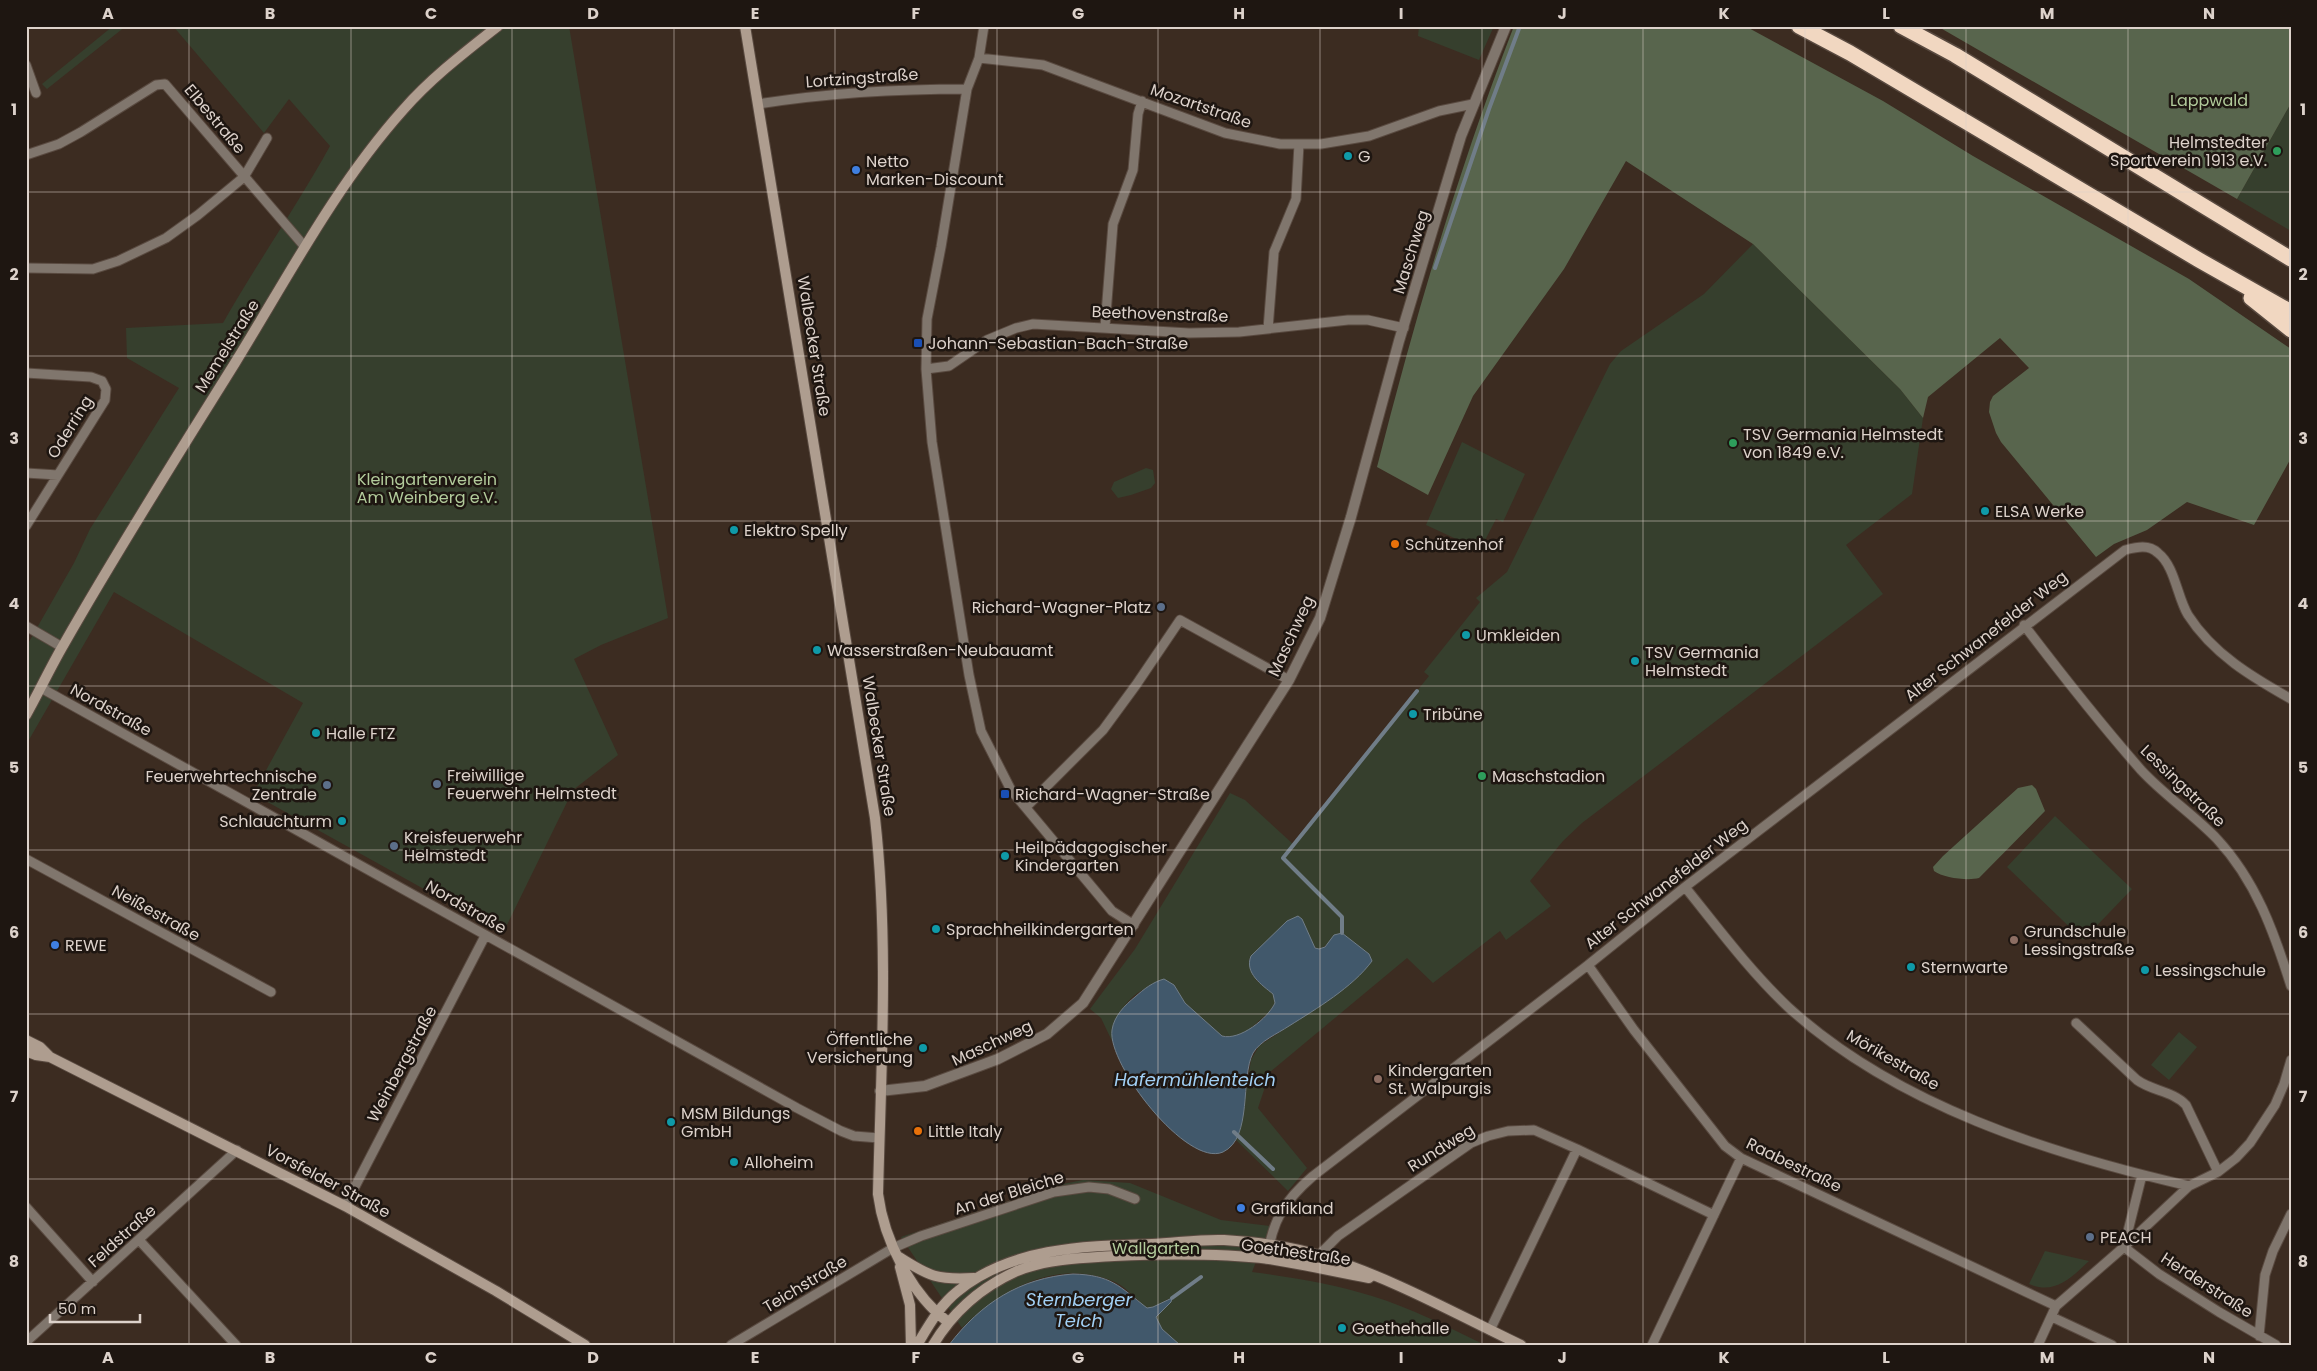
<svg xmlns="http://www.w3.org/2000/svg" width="2317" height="1371" font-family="Poppins,sans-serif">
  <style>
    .green { fill: #363f2d }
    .forest { fill: #58654d }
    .water { fill: #41586b; stroke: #707d88 }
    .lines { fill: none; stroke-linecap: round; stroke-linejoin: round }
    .stream { stroke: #707d88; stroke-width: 4 }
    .minor-casing { stroke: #594a40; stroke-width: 11 }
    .tertiary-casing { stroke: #594a40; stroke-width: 12 }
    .secondary-casing { stroke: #594a40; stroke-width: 12 }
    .motorway-casing { stroke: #594a40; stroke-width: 18 }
    .minor { stroke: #80766d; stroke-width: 9 }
    .tertiary { stroke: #80766d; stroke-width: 10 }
    .secondary { stroke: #ae9d8f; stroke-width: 10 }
    .motorway { stroke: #f1d7c1; stroke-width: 15 }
    .grid { fill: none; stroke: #ddd2cb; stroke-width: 1; stroke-opacity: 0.55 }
    .leisure-dot { fill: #2e9e5b; stroke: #1e1611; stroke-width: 2 }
    .culture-dot { fill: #0f9aa8; stroke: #1e1611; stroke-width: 2 }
    .shop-dot { fill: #3f7fe0; stroke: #1e1611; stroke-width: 2 }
    .transit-dot { fill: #1a4fb4; stroke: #1e1611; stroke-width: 2 }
    .food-dot { fill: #e8710a; stroke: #1e1611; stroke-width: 2 }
    .service-dot { fill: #5c6f8a; stroke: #1e1611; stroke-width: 2 }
    .education-dot { fill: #8d6e63; stroke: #1e1611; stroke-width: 2 }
    .labels { text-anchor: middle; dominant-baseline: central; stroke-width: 5; stroke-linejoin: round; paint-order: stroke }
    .street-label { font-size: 16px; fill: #ddd2cb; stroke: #1e1611 }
    .park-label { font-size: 16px; fill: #b2cb9b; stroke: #1e1611 }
    .poi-label { font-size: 16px; fill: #ddd2cb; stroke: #1e1611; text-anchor: start }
    .water-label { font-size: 18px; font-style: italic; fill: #a2d0f5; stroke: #1e1611 }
    .neatline { fill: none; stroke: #ddd2cb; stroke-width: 2 }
    .grid-label { font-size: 16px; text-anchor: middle; font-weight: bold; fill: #ddd2cb }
  </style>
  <rect width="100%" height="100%" fill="#3c2c21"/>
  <path class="green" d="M113,26H126L47,89L42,84Z
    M173,26H569L668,618L601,645L574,659L618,755L573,790L503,933L253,794L303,703L114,592L26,745V647L74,563L90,529L179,388L127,358L126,328L223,323C257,263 297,206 330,146L289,99L264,133Z
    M1419,26H1494L1479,60L1418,36Z
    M2291,103V231L2237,199Z
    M1753,244L1900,389L1923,418L1912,494L1846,545L1883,594L1582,823L1563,841L1530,881L1551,906L1506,940L1500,931L1433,983L1407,958L1270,1072L1258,1108L1307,1168L1288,1191L1235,1139L1241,1122L1251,1060L1259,1046L1316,1008L1352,981L1372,961L1369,954L1339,933C1331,938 1328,946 1319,949L1313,946L1302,919H1290L1251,956L1249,960L1256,980L1273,994L1275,1003L1269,1012L1244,1034L1236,1037L1222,1036L1185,1003L1174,985C1166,985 1153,984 1146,988C1127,997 1112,1019 1112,1041L1101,1018L1090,1009L1135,949L1230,793L1245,800L1293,844L1429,676L1424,672L1480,602L1476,598L1507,572L1610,364L1621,351L1704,294Z
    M1462,442L1525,474L1503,522L1496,519L1480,550L1426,525Z
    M1146,468L1153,470L1155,483L1151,488L1131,495L1118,498L1111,489L1114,482Z
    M2055,816L2132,889L2083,940L2007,867Z
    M2179,1032L2197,1047L2169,1080L2151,1065Z
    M1083,1180L1130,1183L1221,1220L1270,1226L1252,1272C1292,1277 1334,1284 1372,1296C1411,1308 1448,1327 1485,1345H1180L1162,1329L1156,1317L1171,1302L1168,1299L1154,1307L1146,1308C1135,1298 1125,1285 1110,1280C1056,1259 999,1290 962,1328L901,1237L1053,1186Z
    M2045,1251L2089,1261C2071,1278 2055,1295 2029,1284Z"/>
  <path class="forest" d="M1514,26H1745L1883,101L1973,156L2189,279L2291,349V458L2254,525L2187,502L2147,530L2114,544L2096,557L2001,442L1996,433L1989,412L1990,402L1993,396L2029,368L2000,338L1928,397L1923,418L1900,389L1753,244L1626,161L1564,269L1473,396L1428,495L1377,467C1415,318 1458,170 1514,26Z
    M1937,26H2291V103L2237,199Z
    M2032,785L2036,789L2045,811L1979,878C1968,881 1943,878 1934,871L1933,867L1943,856L2018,788Z"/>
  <path class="water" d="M1298,916L1302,919L1315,948L1319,949L1325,947L1334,935L1342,933L1369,954L1372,961C1353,987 1316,1009 1289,1026C1277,1034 1260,1041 1253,1053C1240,1078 1253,1138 1223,1152C1187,1168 1107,1064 1112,1030C1114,1016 1125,1005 1135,997C1144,989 1153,982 1164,979L1174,985L1185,1003L1222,1036C1240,1041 1268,1018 1275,1003L1273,994C1262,985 1244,973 1251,956L1287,921Z
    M1073,1274C1111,1275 1119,1286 1147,1308L1153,1307L1172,1298L1171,1302L1156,1317L1162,1329L1180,1345H949C981,1303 1020,1278 1073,1274Z"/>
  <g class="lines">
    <path class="stream" d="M1435,268L1489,109L1520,26
      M1342,933V917L1283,858L1417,691
      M1234,1132L1273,1169
      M1172,1298L1201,1277"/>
    <defs>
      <path id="minor" d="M984,26L979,58L967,89L941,247L927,319L926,369L932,442L969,675L981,731L1011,790L1112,911L1134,925
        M979,58L1043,65L1225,133L1280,144H1321L1369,136L1439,111L1473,104
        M26,65L36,93
        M758,104C828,93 897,89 967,89
        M26,155L59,144L81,132L156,85L165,84L305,247
        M26,268L93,269L118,261L166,238L198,215L244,177L267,138
        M1105,327L1113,224L1133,170L1138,114L1142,101
        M1268,329L1274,252L1296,199L1299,144
        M926,369L949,366L987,340L1016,328L1033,324L1189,333L1239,332L1348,320H1368L1404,328
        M26,373L91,377L102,381L106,389L105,400L26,526
        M26,473L58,475
        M2024,625C2062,675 2100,723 2141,770C2164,795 2193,814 2217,839C2256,881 2274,932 2291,986
        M26,626L62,647
        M41,688L797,1108L841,1131L854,1136L879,1138
        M1026,807L1103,730L1136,685L1180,620L1289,680
        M26,859L271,992
        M1685,887C1718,928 1750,971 1788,1007C1895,1105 2050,1154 2189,1186
        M1588,965L1634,1030L1725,1146L1741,1158L2056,1306
        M2076,1023L2137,1080C2152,1091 2173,1091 2186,1105L2218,1172
        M1577,1149L1714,1215
        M2142,1175L2124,1247L2159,1274L2219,1312L2276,1345
        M345,1206L485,936
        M26,1207L93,1282
        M139,1240L236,1345
        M1319,1255L1338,1236L1471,1143L1488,1136L1508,1131L1534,1130L1577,1149L1490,1330
        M1267,1259C1272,1221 1284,1201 1313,1176L1588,965L1685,887L2125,550C2137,547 2149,544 2158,553C2175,566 2177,597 2188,615C2213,654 2252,677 2291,699
        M2052,1317L2112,1345
        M2259,1336L2265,1275L2273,1251L2291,1214
        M26,1342L237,1150
        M731,1345L893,1248L921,1236L1054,1192L1089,1187L1109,1189L1135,1199
        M1652,1345L1741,1158
        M2038,1345L2056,1306L2124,1247L2189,1186L2218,1172L2236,1158L2250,1143L2275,1105L2284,1084L2291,1060"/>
      <path id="tertiary" d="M880,1091L925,1086L998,1059L1047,1034L1083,1003L1289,680L1320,618L1351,517L1399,341L1461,136L1506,26"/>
      <path id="secondary" d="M745,26L875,818C889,943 881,1069 878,1194C884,1240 911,1294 948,1322
        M26,715C39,692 50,668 64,644C118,549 177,456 235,363C288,277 336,185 403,110C431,78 465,52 498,26
        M26,1040L40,1047L50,1057L345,1206L496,1291L585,1345
        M26,1051L36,1055L50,1057
        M899,1257C930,1277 938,1280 974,1278
        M900,1267L910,1305L911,1345
        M917,1345C929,1325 940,1305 958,1291C1012,1247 1086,1246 1152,1244C1176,1243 1200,1239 1224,1240C1256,1242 1290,1246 1321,1256C1390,1277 1456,1314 1521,1345
        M933,1345C953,1312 981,1287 1017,1271C1047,1259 1082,1258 1114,1256C1164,1254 1218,1253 1269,1259C1302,1264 1336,1272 1369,1278"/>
      <path id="motorway" d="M1799,26L1850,53L2199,260L2291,312
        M1901,26L1955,55L2291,259
        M2251,298L2291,330"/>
    </defs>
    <use href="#minor" class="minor-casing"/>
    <use href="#tertiary" class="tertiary-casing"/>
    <use href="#secondary" class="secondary-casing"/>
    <use href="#motorway" class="motorway-casing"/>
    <use href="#minor" class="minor"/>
    <use href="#tertiary" class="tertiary"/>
    <use href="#secondary" class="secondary"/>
    <use href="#motorway" class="motorway"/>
  </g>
  <path class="grid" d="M189,26V1345M351,26V1345M512,26V1345M674,26V1345M835,26V1345M997,26V1345M1158,26V1345M1320,26V1345M1482,26V1345M1643,26V1345M1805,26V1345M1966,26V1345M2128,26V1345M26,192H2291M26,356H2291M26,521H2291M26,686H2291M26,850H2291M26,1014H2291M26,1179H2291"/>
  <g class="leisure-dot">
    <circle cx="2277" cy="151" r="5"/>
    <circle cx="1733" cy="443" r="5"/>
    <circle cx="1482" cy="776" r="5"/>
  </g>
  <g class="culture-dot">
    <circle cx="1348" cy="156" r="5"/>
    <circle cx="1985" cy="511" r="5"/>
    <circle cx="734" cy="530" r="5"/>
    <circle cx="1466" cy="635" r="5"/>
    <circle cx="817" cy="650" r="5"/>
    <circle cx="1635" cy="661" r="5"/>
    <circle cx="1413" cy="714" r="5"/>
    <circle cx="316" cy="733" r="5"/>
    <circle cx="342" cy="821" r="5"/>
    <circle cx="1005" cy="856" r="5"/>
    <circle cx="936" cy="929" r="5"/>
    <circle cx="1911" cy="967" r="5"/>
    <circle cx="2145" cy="970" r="5"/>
    <circle cx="923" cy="1048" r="5"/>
    <circle cx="671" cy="1122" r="5"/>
    <circle cx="734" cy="1162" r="5"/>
    <circle cx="1342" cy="1328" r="5"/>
  </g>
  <g class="shop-dot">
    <circle cx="856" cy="170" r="5"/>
    <circle cx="55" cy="945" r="5"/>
    <circle cx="1241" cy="1208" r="5"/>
  </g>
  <g class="transit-dot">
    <rect x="913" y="338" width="10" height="10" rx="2.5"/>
    <rect x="1000" y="789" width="10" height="10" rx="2.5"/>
  </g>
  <g class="food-dot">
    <circle cx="1395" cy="544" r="5"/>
    <circle cx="918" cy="1131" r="5"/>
  </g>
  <g class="service-dot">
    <circle cx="1161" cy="607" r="5"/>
    <circle cx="437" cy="784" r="5"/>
    <circle cx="327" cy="785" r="5"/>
    <circle cx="394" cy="846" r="5"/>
    <circle cx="2090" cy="1237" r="5"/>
  </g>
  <g class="education-dot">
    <circle cx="2014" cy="940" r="5"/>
    <circle cx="1378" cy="1079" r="5"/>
  </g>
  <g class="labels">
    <g class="street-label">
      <text transform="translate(862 78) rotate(-4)">Lortzingstraße</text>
      <text transform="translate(1201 106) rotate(19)">Mozartstraße</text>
      <text transform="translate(215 119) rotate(50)">Elbestraße</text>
      <text transform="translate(1411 252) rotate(-73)">Maschweg</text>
      <text transform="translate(1160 314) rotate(2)">Beethovenstraße</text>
      <text transform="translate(227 346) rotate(-58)">Memelstraße</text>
      <text transform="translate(814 346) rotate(81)">Walbecker Straße</text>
      <text transform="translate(70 427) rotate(-58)">Oderring</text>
      <text transform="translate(1291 636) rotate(-65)">Maschweg</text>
      <text transform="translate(1986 636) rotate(-38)">Alter Schwanefelder Weg</text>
      <text transform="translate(111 710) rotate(29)">Nordstraße</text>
      <text transform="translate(879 746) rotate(81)">Walbecker Straße</text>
      <text transform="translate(2183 786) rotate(44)">Lessingstraße</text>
      <text transform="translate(1666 884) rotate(-38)">Alter Schwanefelder Weg</text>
      <text transform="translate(466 907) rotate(30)">Nordstraße</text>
      <text transform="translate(156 913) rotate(29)">Neißestraße</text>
      <text transform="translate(992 1043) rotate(-25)">Maschweg</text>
      <text transform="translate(1893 1060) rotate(30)">Mörikestraße</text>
      <text transform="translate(402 1064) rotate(-62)">Weinbergstraße</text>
      <text transform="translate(1441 1148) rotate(-32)">Rundweg</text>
      <text transform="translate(1794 1165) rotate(26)">Raabestraße</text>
      <text transform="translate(328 1181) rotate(28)">Vorsfelder Straße</text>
      <text transform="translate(1009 1193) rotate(-17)">An der Bleiche</text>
      <text transform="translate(122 1236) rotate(-42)">Feldstraße</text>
      <text transform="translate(1296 1252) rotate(8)">Goethestraße</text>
      <text transform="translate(805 1284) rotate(-31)">Teichstraße</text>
      <text transform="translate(2207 1285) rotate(33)">Herderstraße</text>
    </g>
    <g class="park-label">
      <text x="2209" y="100">Lappwald</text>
      <text x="427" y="479">Kleingartenverein<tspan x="427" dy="18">Am Weinberg e.V.</tspan></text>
      <text x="1156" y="1248">Wallgarten</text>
    </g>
    <g class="poi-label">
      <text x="2267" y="142" text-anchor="end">Helmstedter<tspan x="2267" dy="18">Sportverein 1913 e.V.</tspan></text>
      <text x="1358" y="156">G</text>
      <text x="866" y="161">Netto<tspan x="866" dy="18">Marken-Discount</tspan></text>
      <text x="928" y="343">Johann-Sebastian-Bach-Straße</text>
      <text x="1743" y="434">TSV Germania Helmstedt<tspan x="1743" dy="18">von 1849 e.V.</tspan></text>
      <text x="1995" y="511">ELSA Werke</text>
      <text x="744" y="530">Elektro Spelly</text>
      <text x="1405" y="544">Schützenhof</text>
      <text x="1151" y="607" text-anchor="end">Richard-Wagner-Platz</text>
      <text x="1476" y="635">Umkleiden</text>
      <text x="827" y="650">Wasserstraßen-Neubauamt</text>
      <text x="1645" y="652">TSV Germania<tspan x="1645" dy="18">Helmstedt</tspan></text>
      <text x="1423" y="714">Tribüne</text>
      <text x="326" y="733">Halle FTZ</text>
      <text x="447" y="775">Freiwillige<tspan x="447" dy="18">Feuerwehr Helmstedt</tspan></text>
      <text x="317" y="776" text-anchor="end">Feuerwehrtechnische<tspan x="317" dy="18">Zentrale</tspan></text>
      <text x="1492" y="776">Maschstadion</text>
      <text x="1015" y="794">Richard-Wagner-Straße</text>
      <text x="332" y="821" text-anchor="end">Schlauchturm</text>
      <text x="404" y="837">Kreisfeuerwehr<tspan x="404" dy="18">Helmstedt</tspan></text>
      <text x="1015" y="847">Heilpädagogischer<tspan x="1015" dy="18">Kindergarten</tspan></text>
      <text x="946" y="929">Sprachheilkindergarten</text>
      <text x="2024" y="931">Grundschule<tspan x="2024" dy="18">Lessingstraße</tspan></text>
      <text x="65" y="945">REWE</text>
      <text x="1921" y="967">Sternwarte</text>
      <text x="2155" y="970">Lessingschule</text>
      <text x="913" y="1039" text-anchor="end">Öffentliche<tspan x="913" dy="18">Versicherung</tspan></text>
      <text x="1388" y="1070">Kindergarten<tspan x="1388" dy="18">St. Walpurgis</tspan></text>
      <text x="681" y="1113">MSM Bildungs<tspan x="681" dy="18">GmbH</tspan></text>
      <text x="928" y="1131">Little Italy</text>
      <text x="744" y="1162">Alloheim</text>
      <text x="1251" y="1208">Grafikland</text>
      <text x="2100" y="1237">PEACH</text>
      <text x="1352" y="1328">Goethehalle</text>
    </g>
    <g class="water-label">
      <text x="1195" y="1079">Hafermühlenteich</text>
      <text x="1079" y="1299">Sternberger<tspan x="1079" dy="21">Teich</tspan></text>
    </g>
  </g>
  <rect width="2317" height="1371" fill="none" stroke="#1e1611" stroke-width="55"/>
  <path d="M50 1314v8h90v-8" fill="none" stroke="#ddd2cb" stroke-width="2.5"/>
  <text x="58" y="1314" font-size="15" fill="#ddd2cb" stroke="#1e1611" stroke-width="4" paint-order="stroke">50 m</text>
  <rect x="28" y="28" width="2262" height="1316" class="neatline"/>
  <g class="grid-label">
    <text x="108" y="19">A</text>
    <text x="270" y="19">B</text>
    <text x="431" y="19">C</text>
    <text x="593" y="19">D</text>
    <text x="755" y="19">E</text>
    <text x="916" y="19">F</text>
    <text x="1078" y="19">G</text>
    <text x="1239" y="19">H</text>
    <text x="1401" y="19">I</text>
    <text x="1562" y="19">J</text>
    <text x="1724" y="19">K</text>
    <text x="1886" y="19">L</text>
    <text x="2047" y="19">M</text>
    <text x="2209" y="19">N</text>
    <text x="14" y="115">1</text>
    <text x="2303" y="115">1</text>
    <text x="14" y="280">2</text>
    <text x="2303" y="280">2</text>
    <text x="14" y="444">3</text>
    <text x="2303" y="444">3</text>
    <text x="14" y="609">4</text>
    <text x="2303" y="609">4</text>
    <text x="14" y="773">5</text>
    <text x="2303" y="773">5</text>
    <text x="14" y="938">6</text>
    <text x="2303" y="938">6</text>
    <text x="14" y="1102">7</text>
    <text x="2303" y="1102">7</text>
    <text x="14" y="1267">8</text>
    <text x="2303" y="1267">8</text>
    <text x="108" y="1363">A</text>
    <text x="270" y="1363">B</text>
    <text x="431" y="1363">C</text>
    <text x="593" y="1363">D</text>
    <text x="755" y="1363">E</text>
    <text x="916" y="1363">F</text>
    <text x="1078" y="1363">G</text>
    <text x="1239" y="1363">H</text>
    <text x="1401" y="1363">I</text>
    <text x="1562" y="1363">J</text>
    <text x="1724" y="1363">K</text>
    <text x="1886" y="1363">L</text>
    <text x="2047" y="1363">M</text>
    <text x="2209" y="1363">N</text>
  </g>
</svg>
